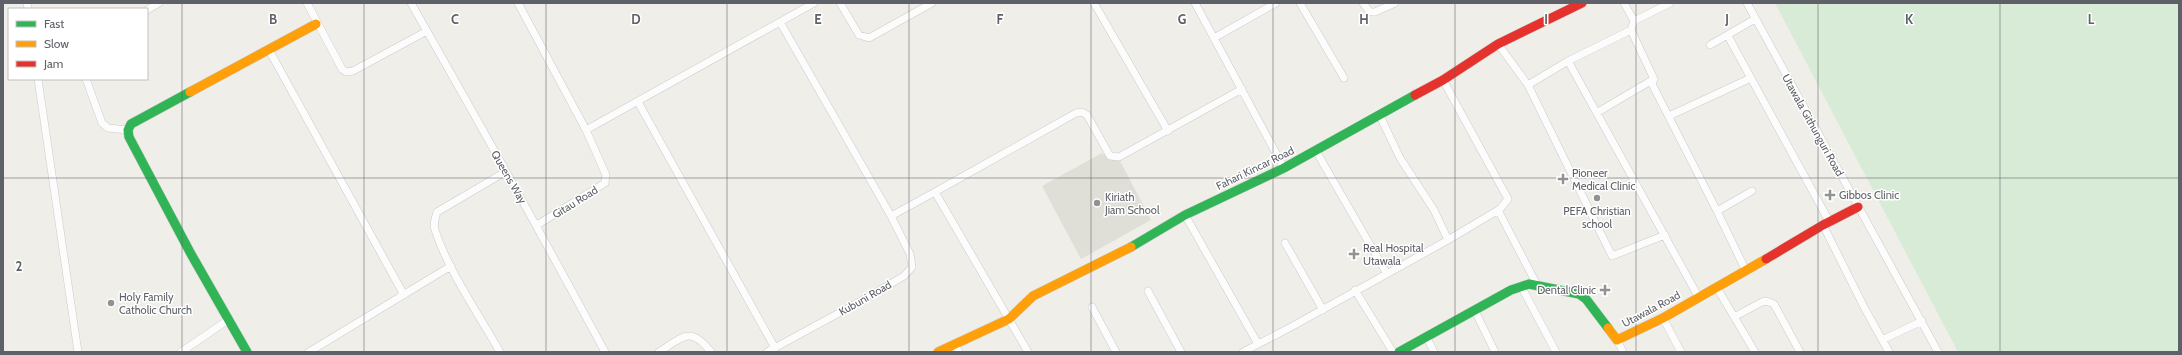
<svg xmlns="http://www.w3.org/2000/svg" width="2182" height="355" font-family="Cabin,sans-serif">
  <style>
    .education { fill: #dfded7 }
    .green { fill: #d7ebd6 }
    .lines { fill: none; stroke-linecap: round; stroke-linejoin: round }
    .street-casing { stroke: #cbcbc9; stroke-width: 8 }
    .fast-casing { stroke: #cbcccb; stroke-width: 10 }
    .slow-casing { stroke: #cbcccb; stroke-width: 10 }
    .jam-casing { stroke: #cbcccb; stroke-width: 10 }
    .street { stroke: #fdfcfc; stroke-width: 7 }
    .fast { stroke: #30b455; stroke-width: 9 }
    .slow { stroke: #ff9f0a; stroke-width: 9 }
    .jam { stroke: #e5322d; stroke-width: 9 }
    .grid { fill: none; stroke: #5e6167; stroke-width: 1; stroke-opacity: 0.55 }
    .poi-dot { fill: #919294; stroke: #fff; stroke-width: 1.5 }
    .labels { text-anchor: middle; dominant-baseline: central; stroke-width: 3; stroke-linejoin: round; paint-order: stroke }
    .street-label { font-size: 11px; fill: #5e6167; stroke: #fff }
    .poi-label { font-size: 11px; fill: #5e6167; stroke: #fff; text-anchor: start }
    .grid-label { font-size: 13px; text-anchor: middle; font-weight: bold; fill: #5e6167; stroke: #fff; stroke-width: 3; stroke-linejoin: round; paint-order: stroke }
  </style>
  <rect width="100%" height="100%" fill="#efeee9"/>
  <path class="education" d="M1102,153L1109,159L1120,161L1151,220L1081,259L1042,186Z"/>
  <path class="green" d="M1775,3H2179V352H1958Z"/>
  <g class="lines">
    <defs>
      <path id="street" d="M27,3L28,9
        M307,3L342,69L346,72L353,71L427,31
        M411,3C477,119 542,235 605,352
        M518,3L586,130L606,175L605,183L537,225
        M840,3L859,35L869,38L932,3
        M1094,3L1168,131
        M1195,3L1284,168
        M1300,3L1344,78
        M1363,3L1370,12H1375L1395,3
        M1624,3L1634,21
        M1747,3L1938,352
        M147,10L159,3
        M780,22L891,216L935,192L1028,352
        M1631,30L1654,79L1652,84L1717,211L1752,191
        M1728,36L1830,223
        M1214,38L1276,3
        M1498,44L1528,85L1612,256L1665,235
        M1710,45L1755,19
        M269,50L404,295
        M1568,61L1699,298
        M38,79L78,352
        M86,79L102,123L108,128L128,130
        M1528,85L1568,61L1631,30L1634,21L1670,3
        M638,102L775,348
        M1598,112L1654,79
        M1380,116L1400,158L1434,210L1448,240
        M1669,116L1751,78
        M586,130L814,3
        M1316,151L1387,274
        M935,192L1076,113L1082,112L1087,115L1110,156L1119,157L1242,89
        M1498,210L1537,285
        M1717,211L1746,271
        M1185,215L1258,344
        M1823,225L1865,309L1889,352
        M1285,243L1323,310
        M1521,286L1556,352
        M1717,288L1755,352
        M1355,290L1393,352
        M1148,291L1181,352
        M1092,307L1116,352
        M1475,311L1495,352
        M1734,317L1762,302L1766,301L1774,304L1800,352
        M1663,318L1681,352
        M1426,336L1434,352
        M1617,340L1623,352
        M1882,340L1922,321
        M955,344L959,352
        M181,352L228,320
        M309,352L451,266
        M500,352C479,315 448,270 435,230C433,224 435,219 437,212L505,172
        M659,352C683,337 690,325 711,352
        M767,352L861,301L904,276L912,267L910,254L891,216
        M1243,352L1291,327L1448,240L1500,209L1508,199L1443,80"/>
      <path id="fast" d="M190,92L131,124L128,130L129,137L191,254L247,352
        M1131,247L1185,215L1284,168L1415,95
        M1399,352L1511,290L1529,284L1579,294L1586,299L1608,328"/>
      <path id="slow" d="M190,92L316,24
        M1608,328L1617,340L1663,318L1766,259
        M938,352L1009,319L1033,296L1131,247"/>
      <path id="jam" d="M1415,95L1443,80L1498,44L1582,3
        M1766,259L1823,225L1858,207"/>
    </defs>
    <use href="#street" class="street-casing"/>
    <use href="#fast" class="fast-casing"/>
    <use href="#slow" class="slow-casing"/>
    <use href="#jam" class="jam-casing"/>
    <use href="#street" class="street"/>
    <use href="#fast" class="fast"/>
    <use href="#slow" class="slow"/>
    <use href="#jam" class="jam"/>
  </g>
  <path class="grid" d="M182,3V352M364,3V352M546,3V352M727,3V352M909,3V352M1091,3V352M1273,3V352M1455,3V352M1636,3V352M1818,3V352M2000,3V352M3,178H2179"/>
  <g class="poi-dot">
    <path d="M1561 173h4v4h4v4h-4v4h-4v-4h-4v-4h4z"/>
    <path d="M1828 189h4v4h4v4h-4v4h-4v-4h-4v-4h4z"/>
    <circle cx="1597" cy="198" r="4"/>
    <circle cx="1097" cy="203" r="4"/>
    <path d="M1352 248h4v4h4v4h-4v4h-4v-4h-4v-4h4z"/>
    <path d="M1603 284h4v4h4v4h-4v4h-4v-4h-4v-4h4z"/>
    <circle cx="111" cy="303" r="4"/>
  </g>
  <g class="labels">
    <g class="street-label">
      <text transform="translate(1813 125) rotate(61)">Utawala Githunguri Road</text>
      <text transform="translate(1255 168) rotate(-26)">Fahari Kincar Road</text>
      <text transform="translate(509 177) rotate(60)">Queens Way</text>
      <text transform="translate(575 202) rotate(-32)">Gitau Road</text>
      <text transform="translate(865 298) rotate(-30)">Kubuni Road</text>
      <text transform="translate(1651 309) rotate(-28)">Utawala Road</text>
    </g>
    <g class="poi-label">
      <text x="1572" y="173">Pioneer<tspan x="1572" dy="13">Medical Clinic</tspan></text>
      <text x="1839" y="195">Gibbos Clinic</text>
      <text x="1105" y="197">Kiriath<tspan x="1105" dy="13">Jiam School</tspan></text>
      <text x="1597" y="211" text-anchor="middle">PEFA Christian<tspan x="1597" dy="13">school</tspan></text>
      <text x="1363" y="248">Real Hospital<tspan x="1363" dy="13">Utawala</tspan></text>
      <text x="1596" y="290" text-anchor="end">Dental Clinic</text>
      <text x="119" y="297">Holy Family<tspan x="119" dy="13">Catholic Church</tspan></text>
    </g>
  </g>
  <g class="grid-label">
    <text x="273" y="24">B</text>
    <text x="455" y="24">C</text>
    <text x="636" y="24">D</text>
    <text x="818" y="24">E</text>
    <text x="1000" y="24">F</text>
    <text x="1182" y="24">G</text>
    <text x="1364" y="24">H</text>
    <text x="1546" y="24">I</text>
    <text x="1727" y="24">J</text>
    <text x="1909" y="24">K</text>
    <text x="2091" y="24">L</text>
    <text x="19" y="271">2</text>
  </g>
  <rect width="2182" height="355" fill="none" stroke="#5e6167" stroke-width="8"/>
  <rect x="8" y="8" width="140" height="72" fill="#ffffff" stroke="#bfc0c2"/>
  <rect x="16" y="21" width="20" height="6" fill="#30b455" stroke="#bfc0c2"/>
  <text x="44" y="28" font-size="12" fill="#5e6167">Fast</text>
  <rect x="16" y="41" width="20" height="6" fill="#ff9f0a" stroke="#bfc0c2"/>
  <text x="44" y="48" font-size="12" fill="#5e6167">Slow</text>
  <rect x="16" y="61" width="20" height="6" fill="#e5322d" stroke="#bfc0c2"/>
  <text x="44" y="68" font-size="12" fill="#5e6167">Jam</text>
</svg>
